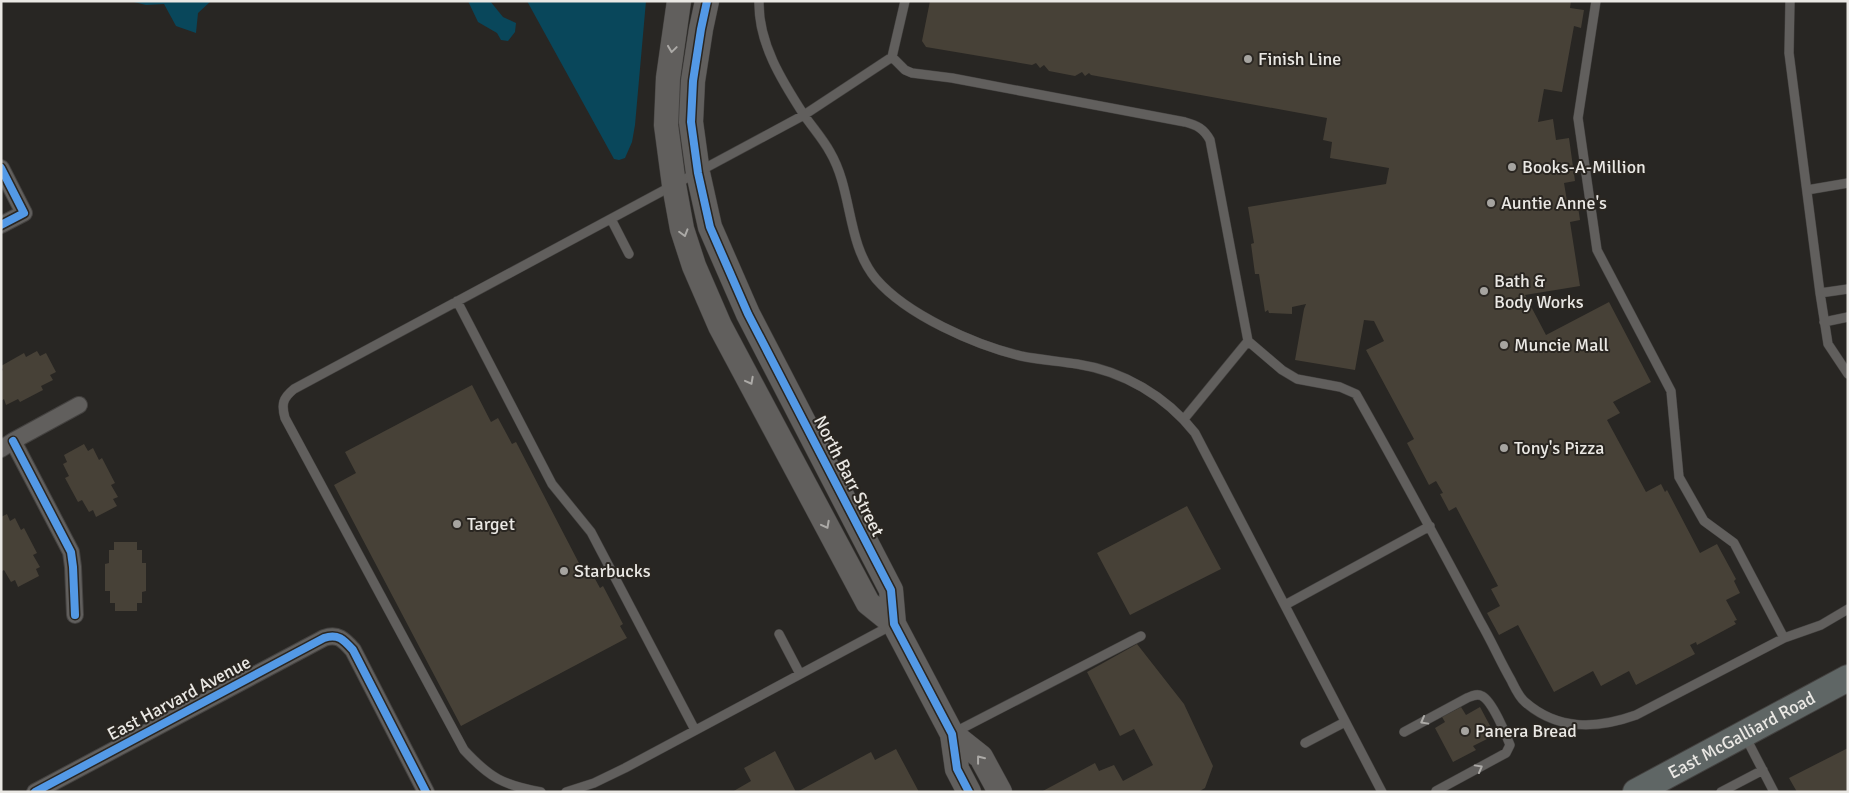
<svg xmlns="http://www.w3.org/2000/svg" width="1849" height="793" font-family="Signika,sans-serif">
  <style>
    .water { fill: #09475b }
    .building { fill: #474137 }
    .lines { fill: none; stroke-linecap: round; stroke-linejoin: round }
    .lane-casing { stroke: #444240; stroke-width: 10 }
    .street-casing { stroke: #444240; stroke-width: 18 }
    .secondary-casing { stroke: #444240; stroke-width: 25 }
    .primary-casing { stroke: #444240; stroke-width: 28 }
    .lane { stroke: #615f5d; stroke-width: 9 }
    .street { stroke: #615f5d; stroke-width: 16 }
    .secondary { stroke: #615f5d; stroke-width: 24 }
    .primary { stroke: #5f6665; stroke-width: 26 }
    .cycleway-casing { stroke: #2a2621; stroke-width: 11 }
    .cycleway { stroke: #5399e6; stroke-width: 8 }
    .oneway { stroke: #acaaa7 }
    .poi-dot { fill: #a6a4a0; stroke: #2a2621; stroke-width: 2 }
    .labels { text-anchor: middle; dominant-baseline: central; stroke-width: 4; stroke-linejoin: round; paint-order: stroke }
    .poi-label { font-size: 18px; fill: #eae8e4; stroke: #2a2621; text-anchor: start }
    .street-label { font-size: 18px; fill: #eae8e4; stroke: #2a2621 }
  </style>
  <rect width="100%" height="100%" fill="#282623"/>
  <path class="water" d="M130,1H211L198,13L196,33L176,26L164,4L146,5Z
    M468,1H490L503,17L516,23L515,32L508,41L501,40L497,33L478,22Z
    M527,1H646L635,125L632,142L625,158L619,160L614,159Z"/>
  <path class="building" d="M930,1H1571L1570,8L1584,10L1581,28L1574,26L1562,92L1544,89L1538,122L1553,119L1556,140L1569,138L1575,181L1564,183L1567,201L1577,200L1580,220L1570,222L1580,286L1525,295L1546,335L1609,302L1651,382L1613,402L1620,413L1607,420L1646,492L1661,484L1665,492L1667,490L1700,553L1717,544L1736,579L1734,581L1740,593L1726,600L1737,620L1734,621L1736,624L1697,645L1696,642L1690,645L1695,654L1636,685L1629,671L1601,686L1593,671L1554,692L1518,625L1499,635L1487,613L1500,606L1491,589L1498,586L1456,507L1449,511L1440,494L1443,493L1436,481L1429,485L1407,443L1414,439L1366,350L1384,341L1374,321L1364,320L1355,370L1295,360L1304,309L1306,304L1292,307V314L1269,313L1268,310L1265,312L1259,274H1255L1251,244L1254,243L1248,207L1386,184L1389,168L1330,158L1332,142L1323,140L1327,118L1091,75L1089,73L1085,76L1082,72L1075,76L1049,71L1044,65L1040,68L1036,63L1032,65L926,47L922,41Z
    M37,351L40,356L46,353L56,372L50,375L53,380L41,386L43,390L20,402L18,399L6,405L4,399L1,401V371L3,370L1,366L24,353L26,357Z
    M472,385L491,422L498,418L512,444L516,442L581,567L587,564L600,588L603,586L623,624L620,626L627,638L461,726L334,485L356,473L345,452Z
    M84,444L88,451L93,448L99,460L102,458L115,483L111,485L118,497L113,499L117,506L96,517L93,510L89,512L82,500L78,502L65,478L69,476L63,464L67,462L64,455Z
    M1187,506L1221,569L1130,615L1097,553Z
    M7,514L10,521L15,518L21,530L24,528L37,553L33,555L40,567L36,569L39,576L18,587L15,580L11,582L4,570L1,572V517Z
    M114,542H137V550H142V563H146V591L142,592V603H137V611H115V603H110V591H105V564L109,563V550H114Z
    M1137,644L1184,704L1213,766L1205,788L1198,792H1041L1095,763L1099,771L1114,765L1123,781L1153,765L1134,729L1120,736L1087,672Z
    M1461,707L1466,715L1480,707L1495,735L1473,746L1476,750L1453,762L1435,728L1445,722L1442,717Z
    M1848,748V792H1797L1789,778Z
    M896,749L919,792H797L871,752L875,760Z
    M775,751L796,792H732L751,781L744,768Z"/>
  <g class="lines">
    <defs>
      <path id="lane" d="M759,1C758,43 782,81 804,115C813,128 823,139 830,152C853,191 846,243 876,279C907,315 975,345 1021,356C1040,360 1059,361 1077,364C1123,371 1166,396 1195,433L1382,792
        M1596,1L1578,118L1597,250L1671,391L1679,477L1704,521L1734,543L1784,638
        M1790,1L1789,53L1820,293L1828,344L1848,374
        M892,57L905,70L912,73L952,78L1185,122C1197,125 1204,129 1210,140L1248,341L1282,370L1297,379L1340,387L1356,394C1399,470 1440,546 1481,623C1492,642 1500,661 1511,680C1515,688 1519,697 1525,702C1558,731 1597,729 1636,715L1784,638L1821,625L1848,609
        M1807,190L1848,183
        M611,219L629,254
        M1820,293L1848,289
        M457,301L552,484L591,532L695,730
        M1824,322L1848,317
        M1184,419L1248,341
        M1285,605L1430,526
        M779,634L800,674
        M955,732L1141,636
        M1404,732L1467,698C1472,696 1477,693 1482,696C1492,701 1506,734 1510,745L1506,753L1436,791
        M1745,736L1774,792
        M1305,743L1345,722
        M541,792C503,785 490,778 464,750L285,418C281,404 283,398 294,389L804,115L892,57L905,1
        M566,792L594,783L625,768L892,625
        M1721,792L1763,770"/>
      <path id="street" d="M1,168L24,213L1,225
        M13,441L71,552L73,567L75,615
        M1,449L13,441L79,405
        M35,792L324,638C338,633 344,640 353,650L426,792"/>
      <path id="secondary" d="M679,1L668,78L666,125L674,185L682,229L694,266L720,326L868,603L894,624
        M707,1L701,29L693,81L691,122L698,173L710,227L748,314L891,590L894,624L952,734L957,769L969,792
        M952,734L981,757L1000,792"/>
      <g id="primary">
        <path id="s1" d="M1636,792L1848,678"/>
      </g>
    </defs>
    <use href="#lane" class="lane-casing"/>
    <use href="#street" class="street-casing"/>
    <use href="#secondary" class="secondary-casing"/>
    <use href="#primary" class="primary-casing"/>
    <use href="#lane" class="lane"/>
    <use href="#street" class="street"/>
    <use href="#secondary" class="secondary"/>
    <use href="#primary" class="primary"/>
    <defs>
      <path id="cycleway" d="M707,1L701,29L693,81L691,122L698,173L710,227L748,314L891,590L894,624L952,734L957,769L969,792
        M1,168L24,213L1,225
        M13,441L71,552L73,567L75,615
        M35,792L324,638C338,633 344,640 353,650L426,792"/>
    </defs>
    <use href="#cycleway" class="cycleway-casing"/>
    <use href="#cycleway" class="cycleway"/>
  </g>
  <defs><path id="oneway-chevron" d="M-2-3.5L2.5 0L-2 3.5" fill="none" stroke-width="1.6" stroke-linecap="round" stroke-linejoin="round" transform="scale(1.25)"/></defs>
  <g class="oneway">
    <use href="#oneway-chevron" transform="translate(672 49) rotate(98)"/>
    <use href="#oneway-chevron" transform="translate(684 233) rotate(74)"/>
    <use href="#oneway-chevron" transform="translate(750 381) rotate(62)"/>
    <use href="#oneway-chevron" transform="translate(826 525) rotate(62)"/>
    <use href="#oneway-chevron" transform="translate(1424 721) rotate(151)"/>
    <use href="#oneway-chevron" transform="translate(980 759) rotate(-128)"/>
    <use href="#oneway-chevron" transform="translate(1479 768) rotate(-29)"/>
  </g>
  <g class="poi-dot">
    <circle cx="1248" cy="59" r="5"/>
    <circle cx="1512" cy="167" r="5"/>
    <circle cx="1491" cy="203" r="5"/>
    <circle cx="1484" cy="291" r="5"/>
    <circle cx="1504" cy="345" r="5"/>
    <circle cx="1504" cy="448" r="5"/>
    <circle cx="457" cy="524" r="5"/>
    <circle cx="564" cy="571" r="5"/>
    <circle cx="1465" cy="731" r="5"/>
  </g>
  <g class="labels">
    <g class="poi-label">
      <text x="1258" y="59">Finish Line</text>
      <text x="1522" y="167">Books-A-Million</text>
      <text x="1501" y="203">Auntie Anne's</text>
      <text x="1494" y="281">Bath &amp;<tspan x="1494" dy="21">Body Works</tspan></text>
      <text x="1514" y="345">Muncie Mall</text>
      <text x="1514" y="448">Tony's Pizza</text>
      <text x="467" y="524">Target</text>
      <text x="574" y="571">Starbucks</text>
      <text x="1475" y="731">Panera Bread</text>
    </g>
    <g class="street-label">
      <text transform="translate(849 476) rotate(63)">North Barr Street</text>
      <text transform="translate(179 698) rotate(-28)">East Harvard Avenue</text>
      <text stroke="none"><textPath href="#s1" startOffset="120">East McGalliard Road</textPath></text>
    </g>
  </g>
  <rect width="1849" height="793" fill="none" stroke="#eae8e4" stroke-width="5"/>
</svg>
